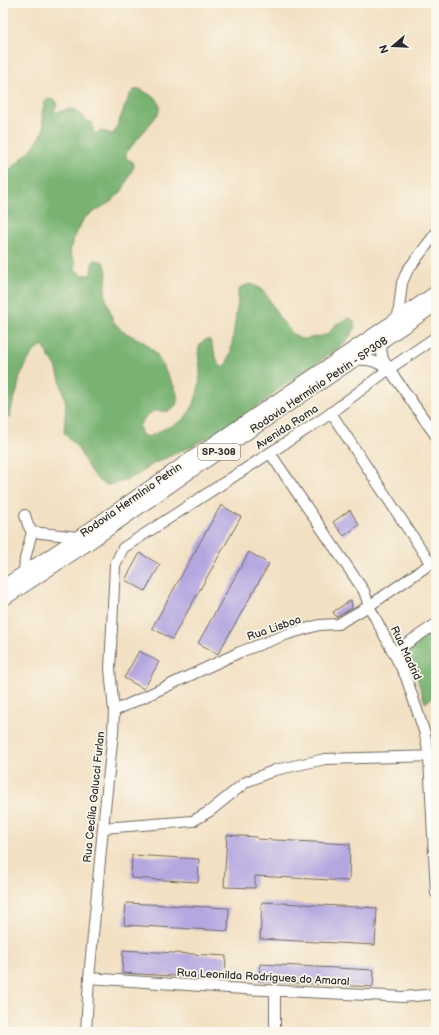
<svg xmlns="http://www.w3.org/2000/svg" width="439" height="1035" font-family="'Balsamiq Sans',sans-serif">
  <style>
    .forest { fill: #78b372; stroke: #526f4e }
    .building { fill: #b4a7e0 }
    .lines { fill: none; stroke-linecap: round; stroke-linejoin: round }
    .minor-casing { stroke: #716a60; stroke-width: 12 }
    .major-casing { stroke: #716a60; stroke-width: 14 }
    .minor { stroke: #fff; stroke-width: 10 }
    .major { stroke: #fff; stroke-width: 12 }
    .labels { text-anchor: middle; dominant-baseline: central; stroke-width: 3.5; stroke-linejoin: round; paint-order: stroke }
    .shield { fill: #fbf7ec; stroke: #696865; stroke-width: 1 }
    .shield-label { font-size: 10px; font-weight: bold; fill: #2b2b2b }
    .street-label { font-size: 11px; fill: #2b2b2b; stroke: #fbf7ec }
  </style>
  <rect width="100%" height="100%" fill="#fbf7ec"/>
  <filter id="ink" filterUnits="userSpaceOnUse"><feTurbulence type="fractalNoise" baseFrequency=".025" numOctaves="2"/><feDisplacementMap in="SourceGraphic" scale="8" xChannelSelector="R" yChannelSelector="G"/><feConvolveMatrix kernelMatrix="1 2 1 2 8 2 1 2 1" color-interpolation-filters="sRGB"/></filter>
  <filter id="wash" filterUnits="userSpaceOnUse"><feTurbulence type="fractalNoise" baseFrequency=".012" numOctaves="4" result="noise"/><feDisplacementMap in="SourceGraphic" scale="16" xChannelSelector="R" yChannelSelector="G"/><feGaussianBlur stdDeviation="0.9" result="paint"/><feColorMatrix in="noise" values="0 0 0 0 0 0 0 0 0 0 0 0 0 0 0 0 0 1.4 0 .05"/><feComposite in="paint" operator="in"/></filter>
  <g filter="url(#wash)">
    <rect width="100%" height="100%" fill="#f2e0c2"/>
    <path class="forest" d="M140,89L157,99L160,107L158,114L126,153V158L133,162L134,166L122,191L112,201L84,218L72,242L70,252L75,263V269L82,275H91L92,264L95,260L101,261L105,264L107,273L105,295L113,321L122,331L144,342L155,352L175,388L178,398L176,405L169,411H154L147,415L139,426L142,435C150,440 156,432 164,429C174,424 178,426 187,415C196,404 201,383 200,369C200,362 197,354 199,348C201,342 204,339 210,340L218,363L222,367L226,366L231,351L238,301V292L241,287L251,284L260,288L267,296L279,317L291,332L300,339H306L326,335L330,332L336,324L350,318L354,321L355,328L351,335L340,347L279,389L262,403L237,421L196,444L153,464L137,475L121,482L107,485L99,481L90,471L78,448L64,432L66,404L63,391L56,366L49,357L43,345L32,353L20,376L17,391L12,406L10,418L3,413V176L31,150L39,139L44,128L42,114L45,101L50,99L56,101L57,104L54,111V113C74,108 74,105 87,122H92L94,134L102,131L112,134L115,131L130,94L134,90Z
      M436,630V695L425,703L411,659L401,651L415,640Z"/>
    <g id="blocks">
      <path class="building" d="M221,505L241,517L172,639L152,628Z
        M350,510L359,525L344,536L333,522Z
        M249,552L269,564L218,654L198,643Z
        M140,553L160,565L145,591L125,580Z
        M351,600L352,608L336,617L333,612Z
        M139,651L159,662L144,689L124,678Z
        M227,835L257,837V839L350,844L349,881L255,876V888L224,887Z
        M132,855L199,859L198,882L131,878Z
        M262,902L377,908L375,945L260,939Z
        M126,903L229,908L228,931L124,925Z
        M123,950L226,956L225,979L122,973Z
        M260,964L374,970L373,987L259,981Z"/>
    </g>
  </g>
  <g filter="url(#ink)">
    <use href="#blocks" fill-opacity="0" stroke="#716a60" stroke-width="1"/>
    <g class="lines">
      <defs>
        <path id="minor" d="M398,317L402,283L407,271L436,233
          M355,360C371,359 375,361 389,369L383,359L381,349L384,340
          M389,369L436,436
          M331,413L431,564
          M270,453L364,591L369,606L406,677L425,734L429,757L436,893
          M32,532L78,537
          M24,573L25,559L32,532L28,525L25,515
          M394,652L436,624
          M114,711L240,652L288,634L319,625L338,624L369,606L436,560
          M103,828L193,821L210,811L246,782L275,770L325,759L436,756
          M89,978L243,989L387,996L403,997L436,994
          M275,990V1032
          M86,1032L89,978L103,828L113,733L114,711L110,669L115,565L123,548L324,418L389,369L436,337"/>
        <path id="major" d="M3,586L78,537L190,459L436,292
          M3,600L85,546L196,468L436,305"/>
      </defs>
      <use href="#minor" class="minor-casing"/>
      <use href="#major" class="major-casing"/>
      <use href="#minor" class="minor"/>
      <use href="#major" class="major"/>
    </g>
  </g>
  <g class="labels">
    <rect class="shield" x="198" y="444" width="42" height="16" rx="3"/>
    <g class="shield-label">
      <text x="219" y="452">SP-308</text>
    </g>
    <g class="street-label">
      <text transform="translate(319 385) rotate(-34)">Rodovia Hermínio Petrin - SP308</text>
      <text transform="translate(287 427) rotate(-33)">Avenida Roma</text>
      <text transform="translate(131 500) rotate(-35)">Rodovia Hermínio Petrin</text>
      <text transform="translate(274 628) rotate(-19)">Rua Lisboa</text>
      <text transform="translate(406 653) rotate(65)">Rua Madrid</text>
      <text transform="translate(94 797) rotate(-84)">Rua Cecília Galucci Furlan</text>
      <text transform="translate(263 977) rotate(3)">Rua Leonilda Rodrigues do Amaral</text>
    </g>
  </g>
  <rect width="439" height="1035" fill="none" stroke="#fbf7ec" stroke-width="16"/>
  <g transform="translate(393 46) rotate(251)" stroke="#fbf7ec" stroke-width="3" paint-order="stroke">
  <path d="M0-3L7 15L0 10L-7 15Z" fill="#2b2b2b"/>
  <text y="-6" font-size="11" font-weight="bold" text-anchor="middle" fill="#2b2b2b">N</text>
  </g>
</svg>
